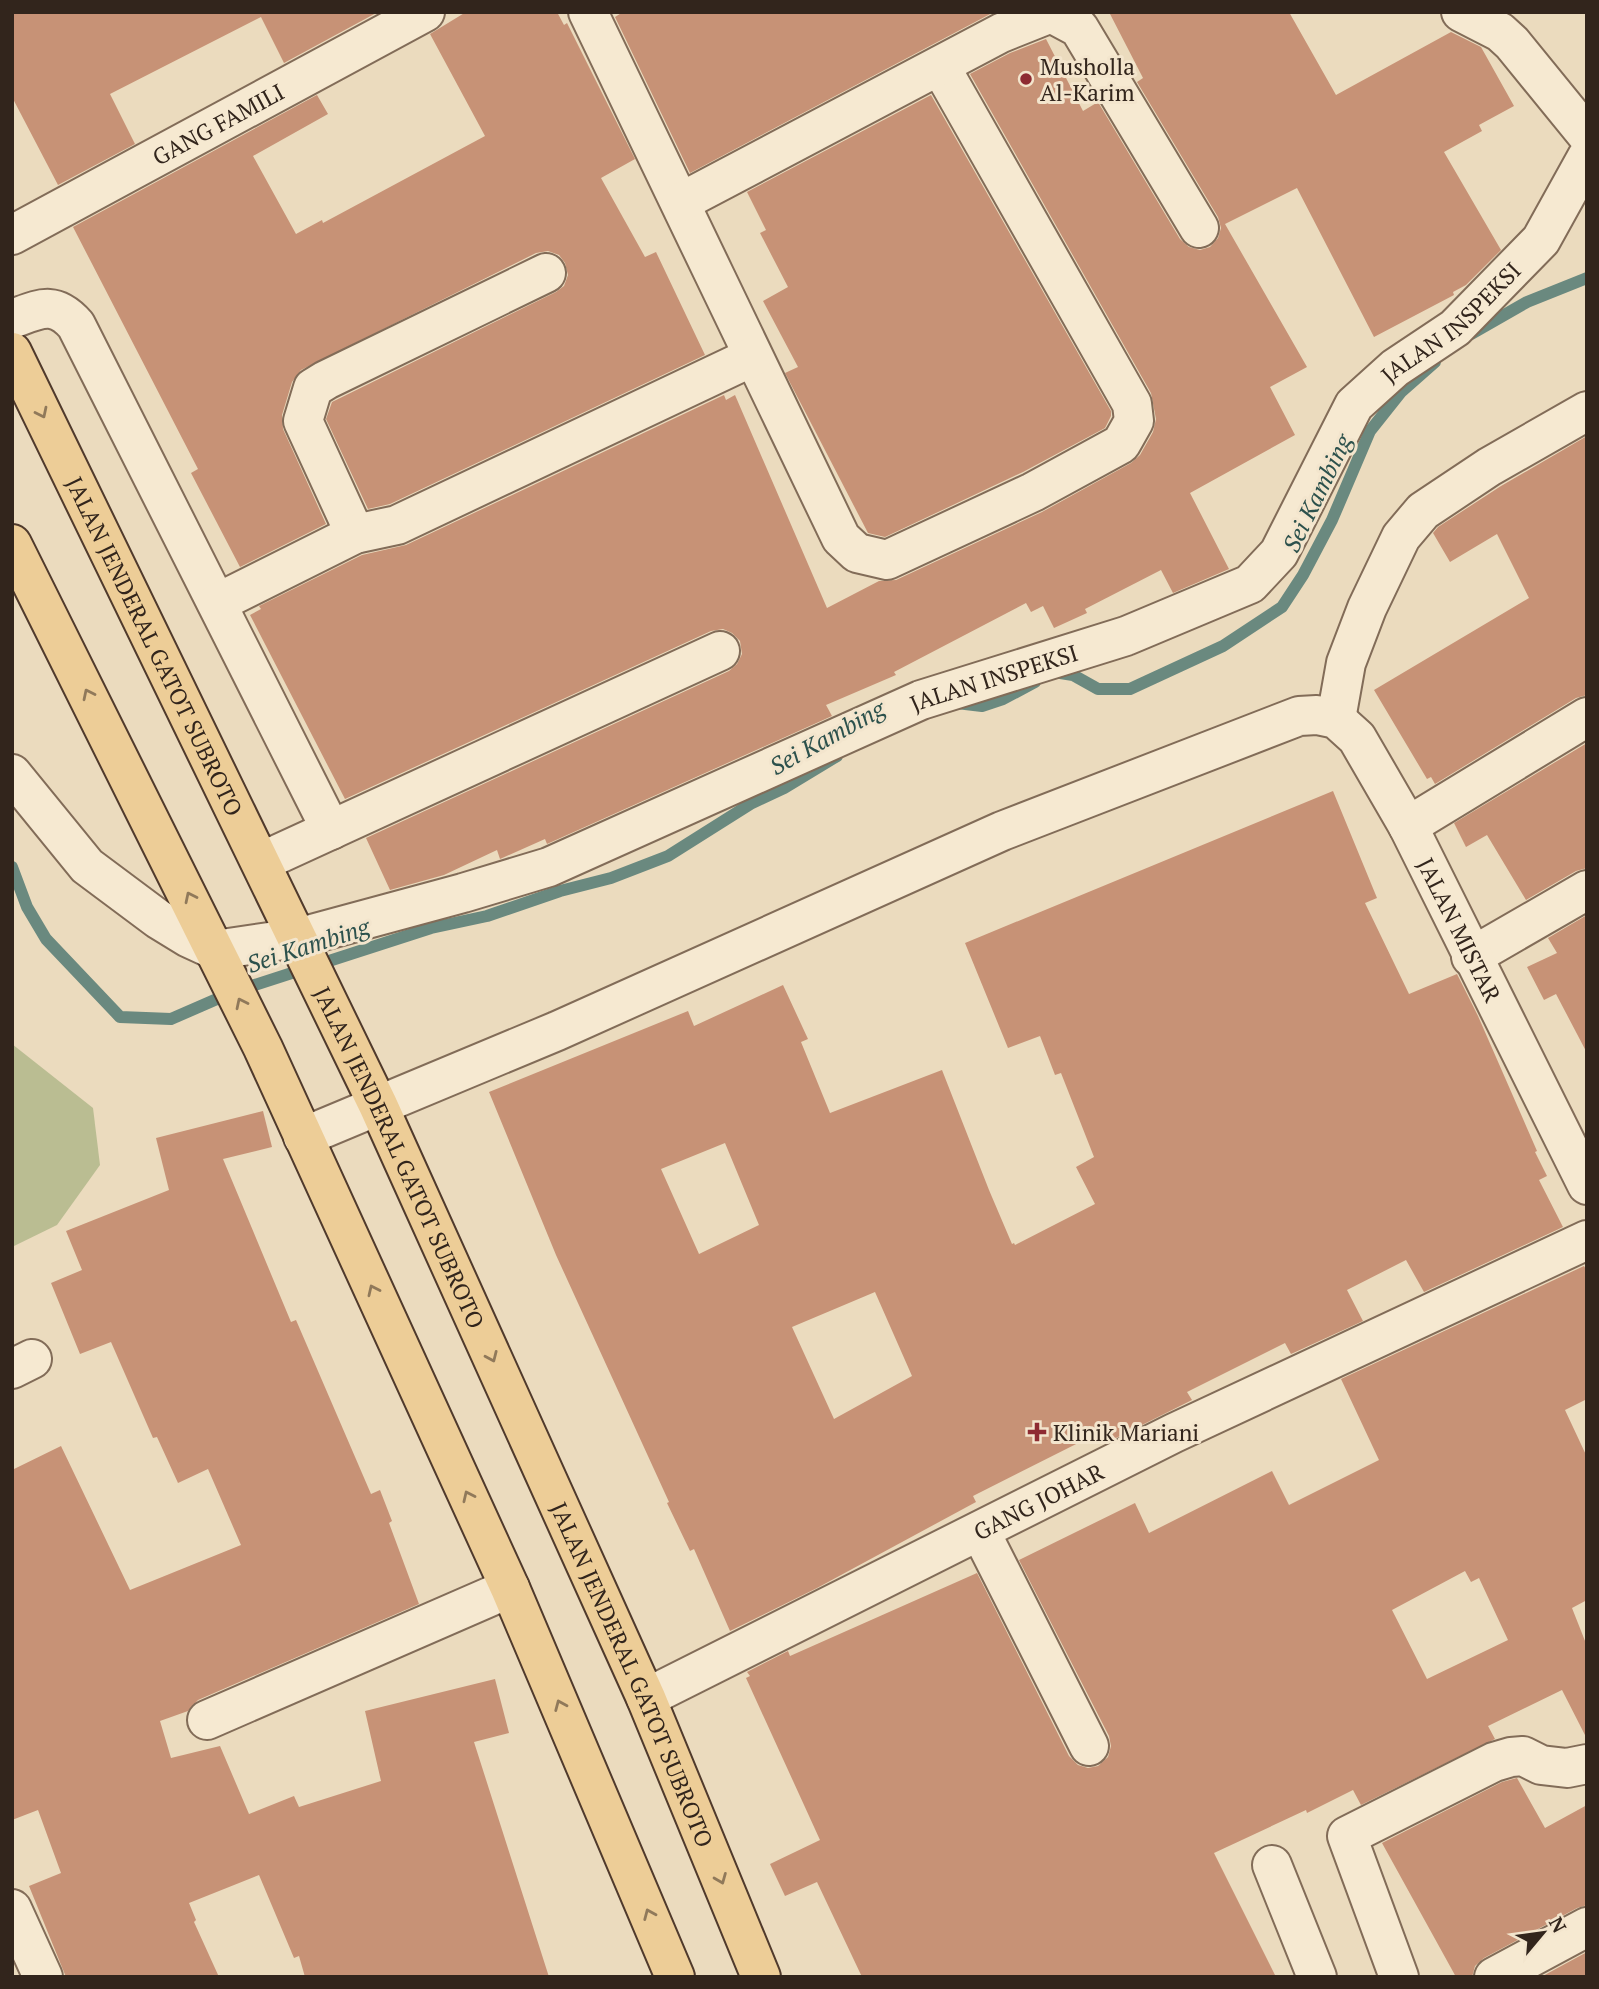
<svg xmlns="http://www.w3.org/2000/svg" width="1599" height="1989" font-family="'PT Serif',serif">
  <style>
    .cemetery { fill: #babd92 }
    .lines { fill: none; stroke-linecap: round; stroke-linejoin: round }
    .stream { stroke: #6a897f; stroke-width: 12 }
    .building { fill: #c79276; fill-rule: evenodd }
    .minor-casing { stroke: #826c58; stroke-width: 42 }
    .major-casing { stroke: #503a2c; stroke-width: 42 }
    .minor { stroke: #f6e9d1; stroke-width: 38 }
    .major { stroke: #edcd97; stroke-width: 38 }
    .oneway { stroke: #90795a }
    .poi-dot { fill: #8e2b32; stroke: #f3e5cd; stroke-width: 2.5 }
    .labels { text-anchor: middle; dominant-baseline: central; stroke-width: 6; stroke-linejoin: round; paint-order: stroke }
    .poi-label { font-size: 23px; fill: #32251c; stroke: #f3e5cd; text-anchor: start }
    .street-label { font-size: 23px; fill: #32251c; stroke: #f3e5cd }
    .water-label { font-size: 24px; font-style: italic; fill: #2c514c; stroke: #f3e5cd }
  </style>
  <rect width="100%" height="100%" fill="#ebdbbe"/>
  <path class="cemetery" d="M12,1044L93,1108L100,1165L57,1225L12,1247Z"/>
  <g class="lines">
    <path class="stream" d="M1471,334L1527,302L1587,278
      M1054,672L1073,675L1098,689H1130L1223,646L1282,607L1303,575L1332,520L1370,431L1401,392L1435,362
      M957,703L982,706L1003,699L1035,682
      M12,867L27,907L46,939L120,1017L171,1019L233,992L431,928L487,916L560,891L611,878L668,856L752,803L784,788L837,756"/>
  </g>
  <path class="building" d="M12,12H378L284,63L261,17L110,94L135,144L58,185L12,97Z
    M466,12H557L564,25L567,23L635,159L601,178L645,257L656,252L705,355L390,504L368,509L326,419L332,402L556,292L564,286L568,275L565,263L559,255L548,251L536,253L301,370L292,382L282,415L283,429L326,524L240,567L191,473L198,469L73,227L317,95L328,114L253,156L296,234L322,220L323,223L485,136L430,34Z
    M623,12H994L690,173L615,17Z
    M1109,12H1289L1336,95L1451,32L1481,47L1514,106L1479,125L1482,131L1444,152L1501,250L1466,285L1453,292L1454,295L1374,337L1297,188L1225,224L1307,367L1270,387L1295,435L1190,493L1229,569L1173,593L1161,570L1085,609L1087,613L1054,628L1043,606L1031,612L1026,603L894,672L896,675L826,705L832,716L547,844L545,839L500,859L497,850L444,875L390,890L366,838L729,671L737,664L742,654L740,641L732,633L723,629L711,631L345,799L250,615L261,609L259,606L362,555L406,545L724,395L726,400L735,395L827,608L879,581L896,580L1042,512L1131,463L1140,455L1153,432L1156,419L1151,393L970,74L1010,53L1046,39L1083,111L1098,102L1180,239L1189,247L1200,250L1210,247L1218,238L1221,228L1218,217L1137,82L1143,78Z
    M931,95L1111,411V416L1105,428L1023,472L885,537L868,533L785,373L798,367L763,301L788,287L760,233L766,230L747,192Z
    M1587,436V695L1576,698L1435,784L1431,777L1427,779L1374,690L1529,598L1497,534L1450,562L1433,533L1438,527L1501,486Z
    M1587,743V868L1576,871L1526,900L1487,835L1466,847L1454,823Z
    M1333,791L1377,898L1365,903L1409,994L1457,974L1478,1016L1537,1151L1535,1152L1547,1176L1539,1180L1563,1227L1424,1292L1406,1260L1347,1290L1363,1321L1291,1354L1285,1343L1187,1392L1192,1400L1114,1439L1108,1428L973,1496L976,1502L817,1588L730,1631L694,1549L690,1551L667,1503L669,1502L556,1255L489,1092L688,1011L694,1026L783,985L808,1039L801,1042L830,1113L942,1070L989,1190L1012,1244L1014,1243L1015,1245L1095,1204L1076,1167L1094,1157L1061,1073L1055,1075L1040,1036L1008,1048L965,943ZM725,1143L759,1225L699,1254L661,1169ZM875,1292L912,1376L834,1419L792,1327Z
    M1587,915V1053L1556,994L1544,1000L1527,967L1557,953L1548,938Z
    M263,1111L272,1147L223,1159L291,1322L296,1320L371,1494L380,1490L392,1521L389,1523L419,1604L198,1700L188,1711L160,1721L171,1758L220,1746L249,1814L294,1796L299,1807L381,1781L365,1711L495,1679L509,1733L474,1742L549,1977H305L299,1956L294,1958L259,1875L189,1903L196,1920L194,1922L219,1977H66L29,1886L61,1873L38,1810L12,1820V1470L61,1446L130,1590L241,1545L208,1469L178,1483L157,1437L153,1438L111,1342L80,1354L51,1283L82,1270L66,1231L169,1190L156,1138Z
    M1584,1266L1587,1271V1399L1565,1410L1587,1457V1600L1572,1608L1587,1646V1739L1562,1690L1488,1726L1495,1739L1361,1805L1353,1790L1307,1813L1306,1810L1214,1853L1276,1977H862L817,1882L785,1896L770,1864L820,1840L746,1678L750,1676L747,1672L788,1651L790,1656L977,1573L1069,1756L1078,1765L1088,1768L1098,1766L1108,1757L1111,1746L1109,1736L1019,1560L1135,1503L1149,1533L1272,1471L1289,1505L1379,1460L1341,1379ZM1465,1571L1471,1582L1479,1578L1508,1640L1427,1679L1392,1610Z
    M1517,1778L1545,1828L1587,1805V1905L1577,1908L1484,1958L1475,1966L1472,1977H1456L1382,1843L1502,1782Z
    M1587,1952V1977H1541Z"/>
  <g class="lines">
    <defs>
      <g id="minor">
        <path d="M588,12C674,187 755,363 841,538L857,553L887,560L1033,492L1121,444L1134,421L1132,404L940,66"/>
        <path d="M1461,12L1500,32L1512,43L1587,135"/>
        <path d="M681,202L1001,33L1051,13L1079,28L1199,228"/>
        <path id="s1" d="M12,235L425,12"/>
        <path d="M12,319C40,309 54,300 76,325L331,830"/>
        <path d="M355,534L303,421L313,388L326,380L546,273"/>
        <path d="M217,603L355,534L397,525L752,357"/>
        <path d="M1336,719L1346,663L1367,608L1401,537L1423,511L1489,467L1587,411"/>
        <path id="s2" d="M12,774L87,866L158,919L189,938L215,950L297,938L463,893L549,867L921,700L1126,636L1250,584L1279,553L1354,405L1395,368L1455,328L1541,240L1587,157"/>
        <path d="M1408,826L1587,717"/>
        <path d="M261,862L720,651"/>
        <path d="M1471,957L1587,890"/>
        <path id="s3" d="M303,1137L557,1031L1002,831L1299,716L1317,715L1336,719L1357,738L1408,826L1587,1185"/>
        <path d="M12,1369L32,1359"/>
        <path d="M980,1531L1089,1746"/>
        <path id="s4" d="M646,1698L1174,1433L1587,1240"/>
        <path d="M207,1720L510,1588"/>
        <path d="M1272,1865L1317,1977"/>
        <path d="M12,1909L43,1977"/>
        <path d="M1399,1977L1347,1836L1494,1762L1511,1757L1523,1756L1541,1765L1567,1768L1587,1764"/>
        <path d="M1494,1977L1587,1927"/>
      </g>
      <g id="major">
        <path id="s5" d="M12,352L378,1105L646,1698L761,1977"/>
        <path d="M12,544L263,1048L510,1588L675,1977"/>
      </g>
    </defs>
    <use href="#minor" class="minor-casing"/>
    <use href="#major" class="major-casing"/>
    <use href="#minor" class="minor"/>
    <use href="#major" class="major"/>
  </g>
  <defs><path id="oneway-chevron" d="M-2-3.5L2.5 0L-2 3.5" fill="none" stroke-width="1.6" stroke-linecap="round" stroke-linejoin="round" transform="scale(1.75)"/></defs>
  <g class="oneway">
    <use href="#oneway-chevron" transform="translate(42 413) rotate(64)"/>
    <use href="#oneway-chevron" transform="translate(88 694) rotate(-116)"/>
    <use href="#oneway-chevron" transform="translate(190 897) rotate(-116)"/>
    <use href="#oneway-chevron" transform="translate(241 1003) rotate(-116)"/>
    <use href="#oneway-chevron" transform="translate(373 1290) rotate(-115)"/>
    <use href="#oneway-chevron" transform="translate(492 1357) rotate(66)"/>
    <use href="#oneway-chevron" transform="translate(468 1496) rotate(-115)"/>
    <use href="#oneway-chevron" transform="translate(560 1705) rotate(-113)"/>
    <use href="#oneway-chevron" transform="translate(721 1879) rotate(68)"/>
    <use href="#oneway-chevron" transform="translate(649 1914) rotate(-113)"/>
  </g>
  <g class="poi-dot">
    <circle cx="1026" cy="79" r="7"/>
    <path d="M1033.5 1421.5h7v7h7v7h-7v7h-7v-7h-7v-7h7z"/>
  </g>
  <g class="labels">
    <g class="poi-label">
      <text x="1040" y="66">Musholla<tspan x="1040" dy="26">Al-Karim</tspan></text>
      <text x="1053" y="1432">Klinik Mariani</text>
    </g>
    <g class="street-label">
      <text stroke="none"><textPath href="#s1" startOffset="234">GANG FAMILI</textPath></text>
      <text stroke="none"><textPath href="#s2" startOffset="1710">JALAN INSPEKSI</textPath></text>
      <text stroke="none"><textPath href="#s5" startOffset="327">JALAN JENDERAL GATOT SUBROTO</textPath></text>
      <text stroke="none"><textPath href="#s2" startOffset="1101">JALAN INSPEKSI</textPath></text>
      <text stroke="none"><textPath href="#s3" startOffset="1365">JALAN MISTAR</textPath></text>
      <text stroke="none"><textPath href="#s5" startOffset="894">JALAN JENDERAL GATOT SUBROTO</textPath></text>
      <text stroke="none"><textPath href="#s4" startOffset="439">GANG JOHAR</textPath></text>
      <text stroke="none"><textPath href="#s5" startOffset="1461">JALAN JENDERAL GATOT SUBROTO</textPath></text>
    </g>
    <g class="water-label">
      <text transform="translate(1317 493) rotate(-64)">Sei Kambing</text>
      <text transform="translate(827 737) rotate(-29)">Sei Kambing</text>
      <text transform="translate(308 945) rotate(-18)">Sei Kambing</text>
    </g>
  </g>
  <rect width="1599" height="1989" fill="none" stroke="#32251c" stroke-width="28"/>
  <g transform="translate(1543 1933) rotate(61)" stroke="#f3e5cd" stroke-width="5" paint-order="stroke">
  <path d="M0-5L12 26L0 18L-12 26Z" fill="#32251c"/>
  <text y="-10" font-size="19" font-weight="bold" text-anchor="middle" fill="#32251c">N</text>
  </g>
</svg>
